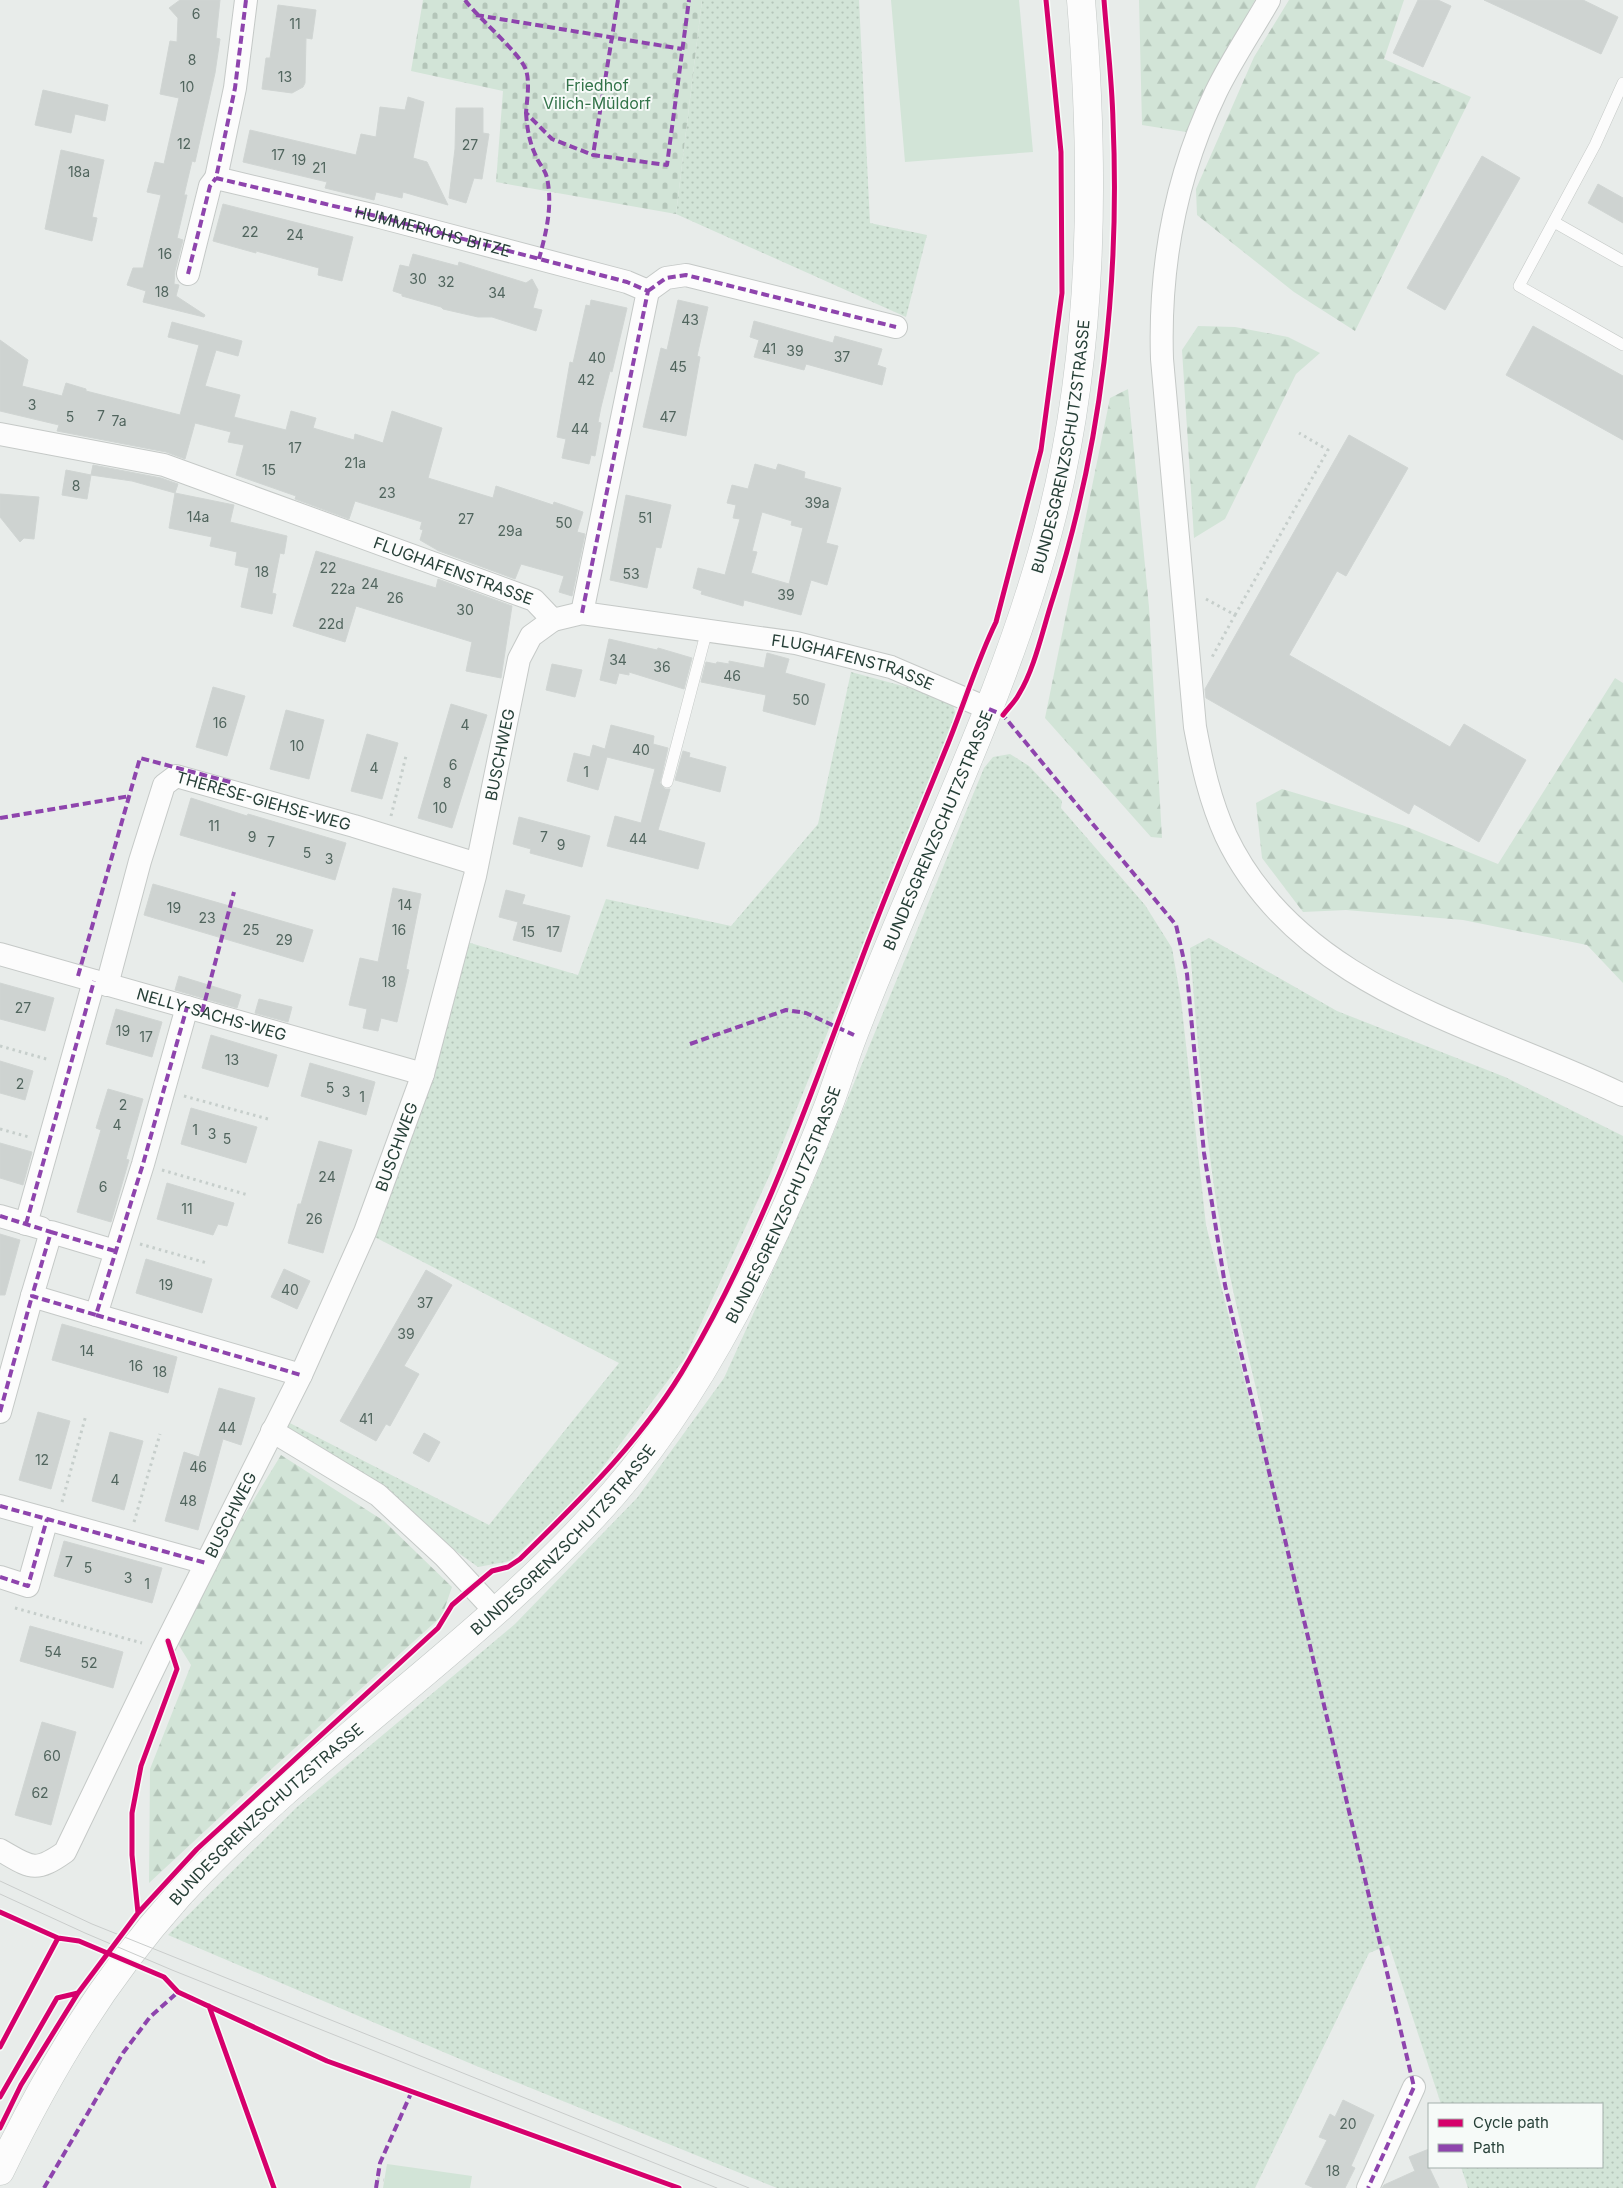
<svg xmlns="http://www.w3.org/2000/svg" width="1623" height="2188" font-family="Inter,sans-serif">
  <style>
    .grass { fill: url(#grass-dots) }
    .forest { fill: url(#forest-firs) }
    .cemetery { fill: url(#cemetery-stones) }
    .pitch { fill: #d2e4d7 }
    .building { fill: #ced3d1; stroke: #d0d5d3; fill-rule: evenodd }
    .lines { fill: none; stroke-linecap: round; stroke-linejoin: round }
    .lane-casing { stroke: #c5c9c7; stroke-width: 12 }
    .street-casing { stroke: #c5c9c7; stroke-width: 24 }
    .secondary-casing { stroke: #c4c9c7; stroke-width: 29 }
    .path { stroke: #c6cecb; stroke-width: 3; stroke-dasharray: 2.5 4; stroke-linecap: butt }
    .lane { stroke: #fcfcfc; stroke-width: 11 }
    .street { stroke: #fcfcfc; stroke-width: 22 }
    .secondary { stroke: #fcfcfc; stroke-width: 28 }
    .tram { stroke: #c9cccb; stroke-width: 1 }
    .quiet { stroke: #8e44ad; stroke-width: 4; stroke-dasharray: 8 4; stroke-linecap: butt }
    .cycleway-casing { stroke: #f6faf8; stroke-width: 8 }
    .cycleway { stroke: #d6006c; stroke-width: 5 }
    .labels { text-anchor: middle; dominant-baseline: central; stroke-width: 4; stroke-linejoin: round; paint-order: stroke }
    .number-label { font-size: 14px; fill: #51655e }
    .park-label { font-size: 16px; fill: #327349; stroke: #f6faf8 }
    .street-label { font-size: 16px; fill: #263f37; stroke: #f6faf8 }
  </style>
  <defs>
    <pattern id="grass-dots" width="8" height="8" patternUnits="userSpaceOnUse" patternTransform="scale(1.25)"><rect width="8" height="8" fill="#d2e4d7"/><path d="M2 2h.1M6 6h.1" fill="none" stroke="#b4c5b9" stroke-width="1.8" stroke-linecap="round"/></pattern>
    <pattern id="forest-firs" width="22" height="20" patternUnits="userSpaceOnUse" patternTransform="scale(1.25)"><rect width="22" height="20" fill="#d2e4d7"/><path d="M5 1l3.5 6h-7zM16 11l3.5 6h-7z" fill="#b4c5b9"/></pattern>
    <pattern id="cemetery-stones" width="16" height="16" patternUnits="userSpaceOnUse" patternTransform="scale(1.25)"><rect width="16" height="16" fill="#d2e4d7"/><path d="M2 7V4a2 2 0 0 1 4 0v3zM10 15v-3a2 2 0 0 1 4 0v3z" fill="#b4c5b9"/></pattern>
  </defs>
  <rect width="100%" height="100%" fill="#e8ecea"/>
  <path class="grass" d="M702,0H859L870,223L927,235L906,317L676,214Z
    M851,672L951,699L956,715L771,1172L685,1358L584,1492L510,1561L478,1567L378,1495L272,1431L280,1418L489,1525L619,1363L365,1232L457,939L578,975L606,899L731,926L818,824Z
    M1010,754L1029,766L1062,801L1061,808L1145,905L1172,948L1181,1000L1206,1225L1255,1422H1264C1248,1352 1229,1283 1218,1212C1204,1125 1197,1036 1190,948L1209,938L1337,1011L1505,1077L1623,1136V2188H1468L1461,2167H1602V2104H1441L1389,1945L1369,1953L1255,2188H777L474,2065L168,1935L297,1807L515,1624L637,1498L724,1378L812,1185L984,768L993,757Z"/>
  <path class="forest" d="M1139,0H1255L1186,132L1142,125Z
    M1289,0H1404L1384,59L1471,97L1355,331L1294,292L1197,215L1196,189L1254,57Z
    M1198,326L1235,327L1288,337L1320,353L1296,374L1225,519L1194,538L1182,350Z
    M1128,389L1149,607L1162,838L1151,837L1045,718L1110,398Z
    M1615,678L1623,683V983L1587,945L1463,920L1346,910L1303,912L1262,858L1256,803L1282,789L1402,825L1498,864Z
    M281,1455L384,1521L452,1587L442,1616L276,1765L149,1883L150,1769L191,1665L178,1644L231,1537Z"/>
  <path class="cemetery" d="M423,0H702L676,214L496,182L503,91L411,71Z"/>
  <path class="pitch" d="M891,0H1019L1033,152L905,162Z
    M387,2164L472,2176L470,2188H383Z"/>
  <path class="building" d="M180,0H220L216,38L220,39L215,73L195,162L192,161L184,195H187L177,238L183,240L175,271L174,284L179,285L176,296L205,315L204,317L143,302L146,291L127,285L133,268H143L161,195L147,192L155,162L164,164L179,98L160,94L170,41L177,42L178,18L169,8Z
    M1418,0H1438L1451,6L1423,67L1393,53Z
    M1484,0H1583L1618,17L1601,54Z
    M278,5L316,10L312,39L306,38L305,83L303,87L292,93L262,89L266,58H270Z
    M43,90L108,105L105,121L75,114L71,133L35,125Z
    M408,97L424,102L413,158L427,162L448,205L403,192L402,198L376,192L374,200L325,188L327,182L243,162L250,130L356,155L361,134L376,137L380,107L405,110Z
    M456,108H483V133L489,134L482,179L474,178L466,203L449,198L455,149Z
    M61,150L104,160L92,217L97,218L92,241L45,229Z
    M1482,156L1520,178L1445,310L1407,288Z
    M1598,184L1623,198V223L1588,203Z
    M223,204L353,237L342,281L318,275L319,268L256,251V253L213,241Z
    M413,254L458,266L459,262L526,283L532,279L538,290L533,308L542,310L536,331L492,317H478L443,309L441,307L402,296V294L393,291L400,265L409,267Z
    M591,300L627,308L612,372L610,371L601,407L598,422L601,423L595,456L591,455L589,464L562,458L566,439L557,437L570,362L573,363L586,305L590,306Z
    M678,300L708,307L697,356L700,357L686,436L643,427L661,348L667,350Z
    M754,321L833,343L835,336L882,349L877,365L886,368L882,385L806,364L804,370L754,357L759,340L750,337Z
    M172,322L242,341L238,356L216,350L205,386L240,395L234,417L286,430L291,411L316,418L313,428L354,440L355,434L383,443L392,411L442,428L428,478L493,498L496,486L553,505L554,502L583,512L577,532L585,534L572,596L559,592L564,576L521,564L515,579L439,551L420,540L423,530L420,529L422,522L355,501L349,519L295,499L296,496L236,475L244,445L228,442L231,432L195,423L185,459L166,452L57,431L59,425L0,411V340L28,360L22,386L62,396L66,383L86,389V391L180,415L199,345L168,337Z
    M1533,326L1623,376V440L1506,375Z
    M1349,435L1408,468L1346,576L1337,571L1289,655L1450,747L1464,724L1526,760L1479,842L1414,804L1409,814L1206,698L1205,689Z
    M755,464L776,470L778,464L805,472L804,478L841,488L826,543L838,546L827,585L811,580L801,615L744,600L743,606L701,594L702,591L693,588L698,568L725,575L740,519L733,518L736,505L727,503L732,485L748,489ZM762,512L792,521L791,525L803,528L789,584L751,573L757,552L752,551Z
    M93,465L161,478L178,484L175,493L234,505L230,522L287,536L284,554L280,553L272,593L276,594L272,614L241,607L249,568L235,565L237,552L210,546L212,537L169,528L175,493L132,481L91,475Z
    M66,470L91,475L87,499L62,495Z
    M0,494L39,497L34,539L24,538L20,542L0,517Z
    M626,495L671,505L661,548L656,547L647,588L610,580Z
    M316,551L436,588L438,579L512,606L501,678L466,671L472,642L356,606L345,642L293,626Z
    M609,639L657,650L658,648L692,658L684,689L629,672V675L619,673L616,684L600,680Z
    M767,653L789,659L785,673L825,684L815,725L763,711L766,695L701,682L706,662L716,664L717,662L729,664V661L764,668Z
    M552,664L582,670L575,697L546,690Z
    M213,687L245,696L227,756L196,747Z
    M451,704L487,715L452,828L418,818Z
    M286,710L324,720L309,779L270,769Z
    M611,725L654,736L653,744L668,748L660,783L665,789H670L658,830L705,843L698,869L607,846L615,816L641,823L655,769L607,757L598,790L567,781L574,753L590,757L593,745L605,749Z
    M367,734L398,743L382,799L351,791Z
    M683,751L690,753L689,757L726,767L720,792L675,780Z
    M191,798L247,816L248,814L346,843L335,880L180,835Z
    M519,817L590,836L582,867L530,853L531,849L513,844Z
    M153,884L313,930L303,962L144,915Z
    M393,888L421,894L406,969L409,970L397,1022L381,1018L378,1031L363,1028L367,1009L349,1005L360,958L378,962Z
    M506,890L525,895L522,904L570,916L561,952L513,940L518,922L499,917Z
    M179,976L241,995L237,1008L175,990Z
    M0,983L54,998L45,1031L0,1019Z
    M259,999L292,1007L288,1022L255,1013Z
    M116,1009L162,1022L152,1057L106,1044Z
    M211,1035L277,1055L268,1087L202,1068Z
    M0,1061L33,1071L25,1100L0,1093Z
    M310,1063L375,1082L366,1115L301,1096Z
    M108,1089L143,1099L126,1159L129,1160L111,1222L77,1212L101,1130L96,1128Z
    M191,1108L257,1127L246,1163L181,1144Z
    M319,1141L352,1150L323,1253L288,1243L298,1204H301Z
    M0,1143L32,1152L23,1185L0,1178Z
    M167,1183L234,1203L227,1226L218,1224L213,1235L157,1219Z
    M0,1234L20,1240L5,1295H0Z
    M146,1259L212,1279L202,1313L136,1293Z
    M284,1269L310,1281L297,1309L271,1297Z
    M426,1270L452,1285L404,1366L419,1374L390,1426L386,1424L376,1441L340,1421Z
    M62,1324L177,1357L168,1393L52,1360Z
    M219,1388L255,1398L241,1445L223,1439L198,1530L165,1521L184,1452L199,1457Z
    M38,1412L70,1421L51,1489L19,1480Z
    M110,1432L143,1441L124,1510L92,1501Z
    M424,1433L440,1442L429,1462L413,1453Z
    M64,1541L162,1568L152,1603L54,1576Z
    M30,1626L123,1652L113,1688L20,1661Z
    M42,1722L76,1732L51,1825L15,1815Z
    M1343,2100L1374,2115L1351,2166L1355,2168L1345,2188H1314L1305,2184L1327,2140L1319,2137L1330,2114L1335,2117Z
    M1429,2149V2167L1439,2188H1382L1384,2185L1415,2171L1409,2157Z"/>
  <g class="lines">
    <defs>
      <path id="lane" d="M1623,83L1595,145L1519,286L1623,345
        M1554,222L1623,261
        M667,782L707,630"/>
      <g id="street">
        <path id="s1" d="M246,0L235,88L216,178L376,216L627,282L648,291L582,613"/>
        <path d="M1269,0C1252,30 1231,61 1216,92C1176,175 1159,267 1162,359L1195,727C1202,764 1210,801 1226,836C1299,990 1483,1027 1623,1095"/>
        <path d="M188,274L210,186L216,178"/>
        <path d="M648,291L666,278L686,275L896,327"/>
        <path id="s2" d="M0,434L164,465L534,600L553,620L582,613L796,643L891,667L989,709"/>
        <path id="s3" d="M0,954L423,1074"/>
        <path id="s4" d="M107,985L140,861L164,785L176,776L354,826L477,864"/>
        <path d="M0,1216L41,1228"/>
        <path d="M26,1224L94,981"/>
        <path d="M115,1251L51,1232L32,1296L96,1315L143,1164L187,1007"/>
        <path d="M96,1315L301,1375"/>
        <path d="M0,1412L32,1296"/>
        <path d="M272,1431L378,1495L445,1557L496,1612"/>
        <path d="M0,1506L206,1563"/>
        <path d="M0,1577L28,1586L47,1519"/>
        <path id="s5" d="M0,1850C30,1867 34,1874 65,1852L163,1649L301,1375L365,1232L423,1074L475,876L519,659L531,636L553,620"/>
        <path d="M1368,2188L1414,2087"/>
      </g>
      <g id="secondary">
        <path id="s6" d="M0,2171C50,2069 101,1982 178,1896C312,1749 484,1643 614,1493C707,1386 777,1238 828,1107C837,1084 844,1059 853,1036C919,862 1007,696 1052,516C1094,347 1095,172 1081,0"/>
      </g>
    </defs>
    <use href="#lane" class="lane-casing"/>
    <use href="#street" class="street-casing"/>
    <use href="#secondary" class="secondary-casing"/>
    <path class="path" d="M1206,599L1235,615L1211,659
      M1235,615L1328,450L1299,433
      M391,816L406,756
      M0,1046L50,1060
      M184,1096L268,1119
      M0,1129L29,1137
      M162,1170L248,1195
      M140,1244L207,1263
      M62,1502L86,1415
      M134,1522L160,1434
      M15,1608L142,1643
      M377,2179L384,2180"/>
    <use href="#lane" class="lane"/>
    <use href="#street" class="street"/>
    <use href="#secondary" class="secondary"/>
    <path class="tram" d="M0,1881L92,1924L749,2188
      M0,1894L85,1933L172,1970L717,2188"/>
    <path class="quiet" d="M246,0L235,88L216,178L376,216L627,282L648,291L582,613
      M465,0C478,18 521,54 526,70C530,83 527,99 526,113L552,139L593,155
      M618,0L593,155L667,165L689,0
      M476,15L682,49
      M526,113C527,127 529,141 535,154C538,163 545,169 547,178C553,206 546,233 539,259
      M188,274L210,186L216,178
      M648,291L666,278L686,275L896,327
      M989,709L1003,715L1176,925L1187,974L1204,1153L1225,1285L1414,2087L1368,2188
      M0,818L130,796
      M78,976L140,758L234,783
      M202,1012L234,892
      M690,1044L786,1010L806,1013L854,1035
      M0,1216L51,1232
      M26,1224L94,981
      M115,1251L51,1232L32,1296L96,1315L143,1164L187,1007
      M96,1315L301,1375
      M0,1412L32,1296
      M0,1506L206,1563
      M0,1577L28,1586L47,1519
      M44,2188L123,2053L150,2017L178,1992
      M376,2188L380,2163L412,2091"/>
    <defs>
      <path id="cycleway" d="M1003,715C1008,708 1015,702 1019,694C1035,668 1043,628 1053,598C1102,446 1120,280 1113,121C1112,80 1107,40 1104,0
        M0,1912L58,1938L79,1941L164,1977L178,1992L327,2061L679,2188
        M138,1913L132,1855V1813L141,1766L177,1669L168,1641
        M209,2006L274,2188
        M0,2047L58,1938
        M0,2097L57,1998L78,1993
        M0,2128L21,2085L78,1993L138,1913L197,1849L438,1628L452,1605L473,1587L492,1571L508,1567L520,1559C581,1499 646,1436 689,1360C761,1237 808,1102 858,969C885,895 916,823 945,751C963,708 976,663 996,622L1041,450L1062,293L1061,152L1046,0"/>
    </defs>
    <use href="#cycleway" class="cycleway-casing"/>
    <use href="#cycleway" class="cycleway"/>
  </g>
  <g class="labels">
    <g class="number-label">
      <text x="196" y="13">6</text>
      <text x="295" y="23">11</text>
      <text x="192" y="59">8</text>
      <text x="285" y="76">13</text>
      <text x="187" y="86">10</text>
      <text x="184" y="143">12</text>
      <text x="470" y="144">27</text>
      <text x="278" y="154">17</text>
      <text x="299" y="159">19</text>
      <text x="319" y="167">21</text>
      <text x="79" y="171">18a</text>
      <text x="250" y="231">22</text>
      <text x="295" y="234">24</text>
      <text x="165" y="253">16</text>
      <text x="418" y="278">30</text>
      <text x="446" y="281">32</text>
      <text x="162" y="291">18</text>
      <text x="497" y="292">34</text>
      <text x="690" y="319">43</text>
      <text x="769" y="348">41</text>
      <text x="795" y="350">39</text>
      <text x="842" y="356">37</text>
      <text x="597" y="357">40</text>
      <text x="678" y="366">45</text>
      <text x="586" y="379">42</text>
      <text x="32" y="404">3</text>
      <text x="101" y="415">7</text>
      <text x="70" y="416">5</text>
      <text x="668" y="416">47</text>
      <text x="119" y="420">7a</text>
      <text x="580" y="428">44</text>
      <text x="295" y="447">17</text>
      <text x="355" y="462">21a</text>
      <text x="269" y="469">15</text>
      <text x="76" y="485">8</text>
      <text x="387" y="492">23</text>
      <text x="817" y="502">39a</text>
      <text x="198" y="516">14a</text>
      <text x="645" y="517">51</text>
      <text x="466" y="518">27</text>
      <text x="564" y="522">50</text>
      <text x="510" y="530">29a</text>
      <text x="328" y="567">22</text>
      <text x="262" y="571">18</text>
      <text x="631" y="573">53</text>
      <text x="370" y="583">24</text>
      <text x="343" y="588">22a</text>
      <text x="786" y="594">39</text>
      <text x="395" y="597">26</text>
      <text x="465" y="609">30</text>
      <text x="331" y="623">22d</text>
      <text x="618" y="659">34</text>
      <text x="662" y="666">36</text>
      <text x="732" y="675">46</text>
      <text x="801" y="699">50</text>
      <text x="220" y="722">16</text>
      <text x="465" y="724">4</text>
      <text x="297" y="745">10</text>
      <text x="641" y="749">40</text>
      <text x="453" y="764">6</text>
      <text x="374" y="767">4</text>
      <text x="586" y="771">1</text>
      <text x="447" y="782">8</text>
      <text x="440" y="807">10</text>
      <text x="214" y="825">11</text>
      <text x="252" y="836">9</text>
      <text x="544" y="836">7</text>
      <text x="638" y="838">44</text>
      <text x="271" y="841">7</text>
      <text x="561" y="844">9</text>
      <text x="307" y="852">5</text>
      <text x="329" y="858">3</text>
      <text x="405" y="904">14</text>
      <text x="174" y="907">19</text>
      <text x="207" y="917">23</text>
      <text x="251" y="929">25</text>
      <text x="399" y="929">16</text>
      <text x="528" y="931">15</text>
      <text x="553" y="931">17</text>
      <text x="284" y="939">29</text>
      <text x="389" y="981">18</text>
      <text x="23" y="1007">27</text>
      <text x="123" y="1030">19</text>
      <text x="146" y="1036">17</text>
      <text x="232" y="1059">13</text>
      <text x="20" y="1083">2</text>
      <text x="330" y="1087">5</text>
      <text x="346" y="1091">3</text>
      <text x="362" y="1096">1</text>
      <text x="123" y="1104">2</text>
      <text x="117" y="1124">4</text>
      <text x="195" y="1129">1</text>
      <text x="212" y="1133">3</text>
      <text x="227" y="1138">5</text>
      <text x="327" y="1176">24</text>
      <text x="103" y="1186">6</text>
      <text x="187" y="1208">11</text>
      <text x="314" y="1218">26</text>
      <text x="166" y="1284">19</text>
      <text x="290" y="1289">40</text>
      <text x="425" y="1302">37</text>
      <text x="406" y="1333">39</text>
      <text x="87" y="1350">14</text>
      <text x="136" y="1365">16</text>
      <text x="160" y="1371">18</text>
      <text x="366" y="1418">41</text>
      <text x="227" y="1427">44</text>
      <text x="42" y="1459">12</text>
      <text x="198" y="1466">46</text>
      <text x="115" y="1479">4</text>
      <text x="188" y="1500">48</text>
      <text x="69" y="1561">7</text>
      <text x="88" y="1567">5</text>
      <text x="128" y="1577">3</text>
      <text x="147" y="1583">1</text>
      <text x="53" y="1651">54</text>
      <text x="89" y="1662">52</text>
      <text x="52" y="1755">60</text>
      <text x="40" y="1792">62</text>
      <text x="1348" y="2123">20</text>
      <text x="1333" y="2170">18</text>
    </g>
    <g class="park-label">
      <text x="597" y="85">Friedhof<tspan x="597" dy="18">Vilich-Müldorf</tspan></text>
    </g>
    <g class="street-label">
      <text stroke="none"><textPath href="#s1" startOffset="404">HUMMERICHS BITZE</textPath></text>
      <text stroke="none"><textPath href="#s6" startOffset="2069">BUNDESGRENZSCHUTZSTRASSE</textPath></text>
      <text stroke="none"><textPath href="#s2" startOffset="475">FLUGHAFENSTRASSE</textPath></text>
      <text stroke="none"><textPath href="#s2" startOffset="894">FLUGHAFENSTRASSE</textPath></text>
      <text stroke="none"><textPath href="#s5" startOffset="1258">BUSCHWEG</textPath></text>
      <text stroke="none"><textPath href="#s4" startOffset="314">THERESE-GIEHSE-WEG</textPath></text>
      <text stroke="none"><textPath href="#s6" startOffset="1664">BUNDESGRENZSCHUTZSTRASSE</textPath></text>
      <text stroke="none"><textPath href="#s3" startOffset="220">NELLY-SACHS-WEG</textPath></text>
      <text stroke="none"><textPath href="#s5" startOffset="852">BUSCHWEG</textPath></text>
      <text stroke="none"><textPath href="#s6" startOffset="1259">BUNDESGRENZSCHUTZSTRASSE</textPath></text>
      <text stroke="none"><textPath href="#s5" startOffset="448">BUSCHWEG</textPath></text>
      <text stroke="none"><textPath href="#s6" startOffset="854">BUNDESGRENZSCHUTZSTRASSE</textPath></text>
      <text stroke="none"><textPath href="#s6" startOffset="449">BUNDESGRENZSCHUTZSTRASSE</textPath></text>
    </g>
  </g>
  <rect x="1428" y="2103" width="175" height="65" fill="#f6faf8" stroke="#a3afab"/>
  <rect x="1438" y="2119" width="25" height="8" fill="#d6006c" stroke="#a3afab"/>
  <text x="1473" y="2128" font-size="15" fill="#263f37">Cycle path</text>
  <rect x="1438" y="2144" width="25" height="8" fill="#8e44ad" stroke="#a3afab"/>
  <text x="1473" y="2153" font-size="15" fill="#263f37">Path</text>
</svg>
